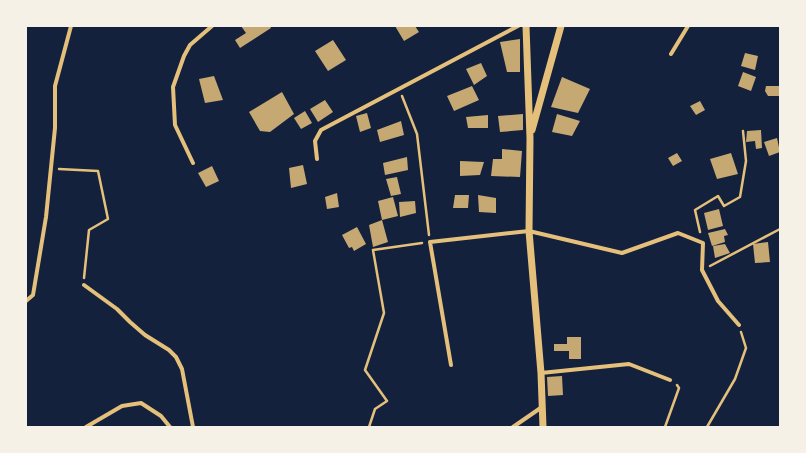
<svg xmlns="http://www.w3.org/2000/svg" width="806" height="453" font-family="Poppins,sans-serif">
  <style>
    .building { fill: #c6a872 }
    .lines { fill: none; stroke-linecap: round; stroke-linejoin: round }
    .path { stroke: #e5c07b; stroke-width: 2.5 }
    .minor { stroke: #e5c07b; stroke-width: 4 }
    .tertiary { stroke: #e5c07b; stroke-width: 7 }
  </style>
  <rect width="100%" height="100%" fill="#14213d"/>
  <path class="building" d="M241,26H270L271,28L240,48L235,40L246,33Z
    M395,26H415L419,32L404,41Z
    M520,39V72H507L500,42Z
    M333,40L346,60L328,71L315,51Z
    M745,53L758,56L755,70L741,66Z
    M481,63L487,76L474,85L466,69Z
    M743,72L756,77L751,91L738,86Z
    M214,76L223,100L205,103L199,79Z
    M562,77L590,89L578,113L551,107Z
    M472,86L479,100L454,111L447,96Z
    M766,86H780V96H768L765,91Z
    M282,92L294,114L270,132L260,131L249,112Z
    M325,100L333,112L318,122L310,109Z
    M700,101L705,110L696,115L690,106Z
    M305,111L312,123L301,129L294,118Z
    M367,113L371,128L360,132L356,116Z
    M523,114V130L500,132L498,116Z
    M557,114L580,121L572,136L552,132Z
    M488,115V128H468L466,117Z
    M401,121L404,135L380,142L377,130Z
    M761,130L762,148L756,149L755,141L746,142L747,131Z
    M777,138L780,152L769,156L764,142Z
    M502,149L522,151L520,177L491,176L493,159H502Z
    M677,153L682,161L673,166L668,158Z
    M731,153L738,174L717,179L710,159Z
    M407,157L408,170L385,175L383,163Z
    M460,161L484,162L480,175L460,176Z
    M303,165L307,184L291,188L289,168Z
    M212,166L219,181L206,187L198,173Z
    M397,177L401,194L391,196L386,179Z
    M337,193L339,207L327,209L325,197Z
    M455,195H469L468,208H453Z
    M478,195L496,198V213L479,212Z
    M393,197L398,216L382,220L378,201Z
    M415,201L416,213L400,217L399,202Z
    M719,209L723,226L708,230L704,213Z
    M382,220L388,242L373,247L369,225Z
    M357,227L366,244L354,251L352,247L349,248L342,235Z
    M725,229L728,235L724,236L725,242L712,246L708,233Z
    M768,242L770,262L755,263L753,244Z
    M725,244L730,253L715,258L713,246Z
    M567,337H581V359H569V351H554V344H567Z
    M562,376L563,395L548,396L547,377Z"/>
  <g class="lines">
    <path class="path" d="M402,96L417,134L429,235
      M59,169L98,171L108,219L89,230L84,278
      M700,232L695,210L718,196L724,206L740,197L746,161L743,131
      M710,266L780,229
      M369,427L375,409L387,401L365,370L384,313L373,250L422,243
      M665,427L679,388L677,385
      M707,427L735,379L746,348L741,332"/>
    <path class="minor" d="M671,54L688,26
      M317,159L315,141L321,130L518,26
      M193,163L175,125L173,87L184,56L190,45L212,26
      M84,285L117,309L130,322L145,335L169,350L176,357L182,369L193,427
      M26,301L33,295L46,217L55,128V86L71,26
      M451,365L430,242L529,231L622,253L678,233L703,243L702,270L718,301L739,325
      M541,373L629,364L670,380
      M86,427L122,406L141,403L161,416L170,427
      M513,427L542,407"/>
    <path class="tertiary" d="M526,26L530,138L529,231L541,373L543,427
      M532,130L561,26"/>
  </g>
  <rect width="806" height="453" fill="none" stroke="#f6f1e7" stroke-width="54"/>
</svg>
